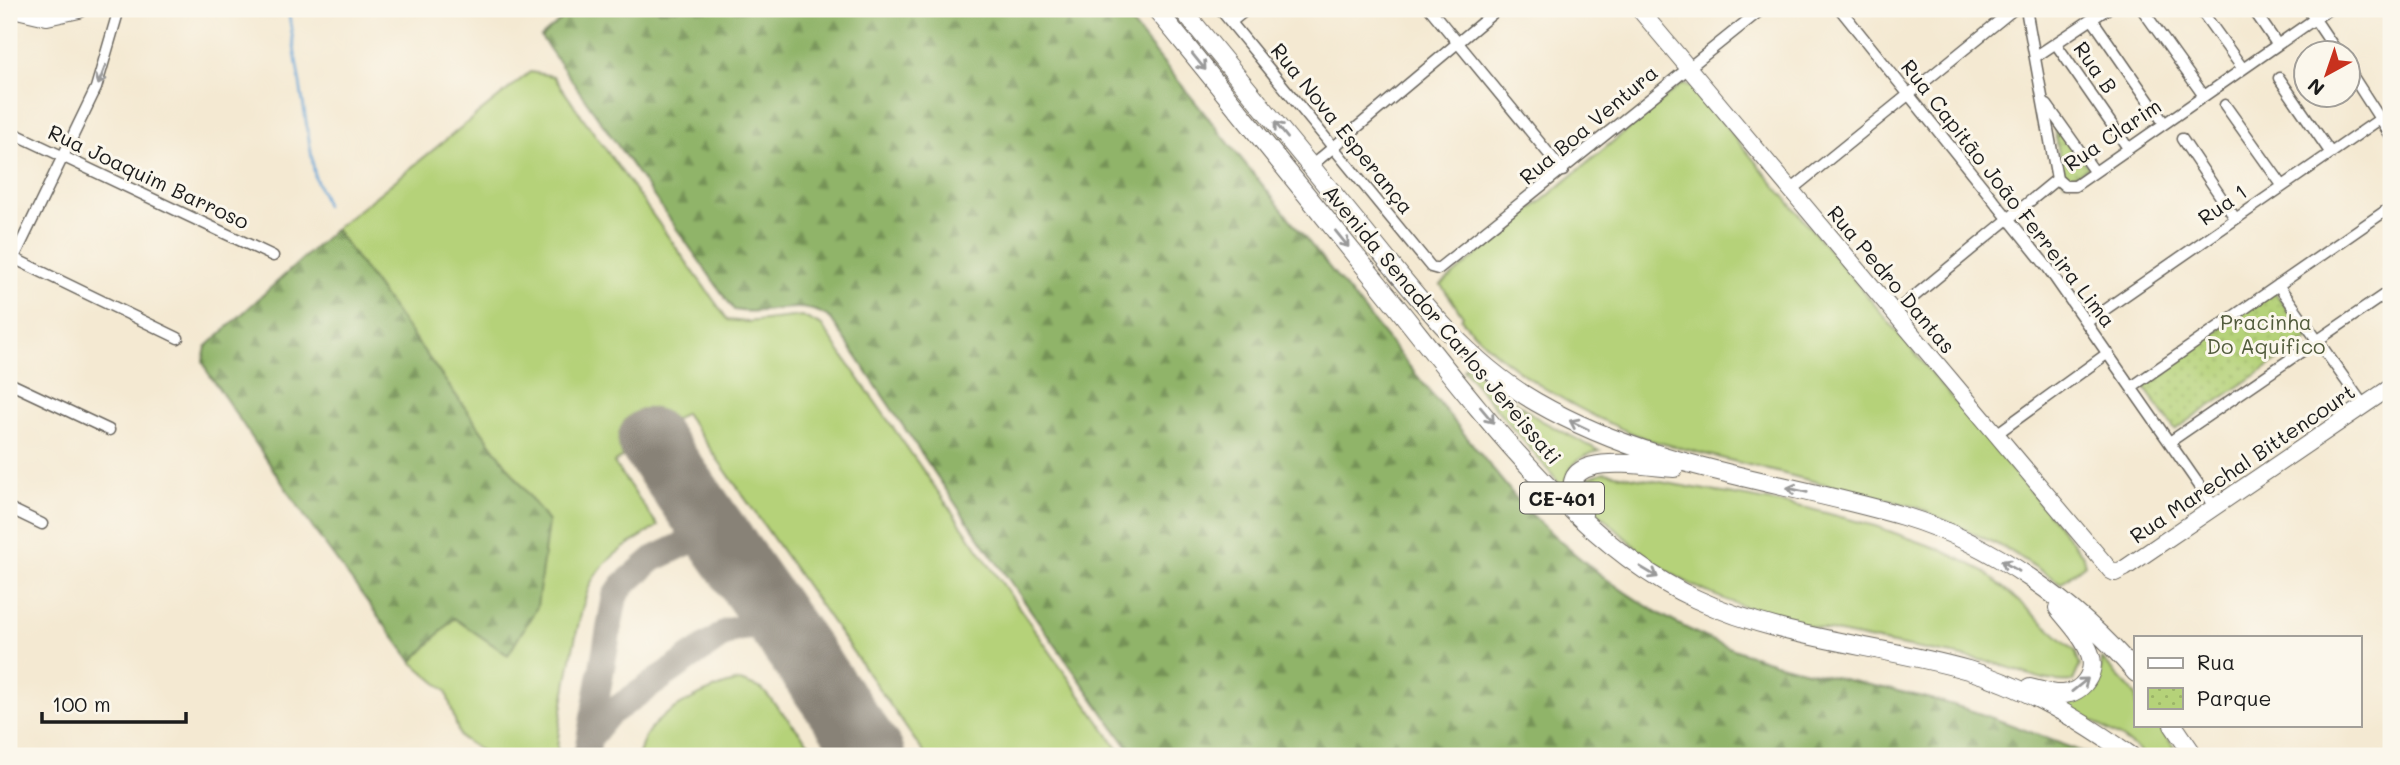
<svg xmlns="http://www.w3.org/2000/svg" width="2400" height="765" font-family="Mali,sans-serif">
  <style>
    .grass { fill: #b5d279; stroke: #68774a; stroke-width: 2 }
    .forest { fill: url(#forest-firs); stroke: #566842; stroke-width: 2 }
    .park { fill: url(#park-dots); stroke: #68774a; stroke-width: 2 }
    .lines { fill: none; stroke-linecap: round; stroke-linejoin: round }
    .stream { stroke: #62a2d5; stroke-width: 2.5 }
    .taxiway { stroke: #888277; stroke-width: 26 }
    .runway { stroke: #888277; stroke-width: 65 }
    .street-casing { stroke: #68645c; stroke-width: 13 }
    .secondary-casing { stroke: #68645c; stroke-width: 18 }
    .primary-casing { stroke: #68645c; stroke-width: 20 }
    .street { stroke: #fff; stroke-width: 10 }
    .secondary { stroke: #fff; stroke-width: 16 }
    .primary { stroke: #fff; stroke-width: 18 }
    .oneway { stroke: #999 }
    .labels { text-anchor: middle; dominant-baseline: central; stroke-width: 6; stroke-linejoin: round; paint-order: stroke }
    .shield { fill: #fbf7ec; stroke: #5f5e5a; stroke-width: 2 }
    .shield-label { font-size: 19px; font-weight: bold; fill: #1c1c1c }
    .street-label { font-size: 21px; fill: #1c1c1c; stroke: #fbf7ec }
    .park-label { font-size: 21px; fill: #525c3d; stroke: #fbf7ec }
  </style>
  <defs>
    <pattern id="forest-firs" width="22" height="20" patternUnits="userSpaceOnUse" patternTransform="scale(1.75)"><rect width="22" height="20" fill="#90b469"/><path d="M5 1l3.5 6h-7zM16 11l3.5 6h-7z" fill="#759256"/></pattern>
    <pattern id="park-dots" width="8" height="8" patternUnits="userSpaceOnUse" patternTransform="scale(1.75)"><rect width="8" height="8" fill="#b5d279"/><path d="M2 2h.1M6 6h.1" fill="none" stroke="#9bb468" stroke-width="1.8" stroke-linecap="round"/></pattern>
  </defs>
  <rect width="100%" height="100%" fill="#fbf7ec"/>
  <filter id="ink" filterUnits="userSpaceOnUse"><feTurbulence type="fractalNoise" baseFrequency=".0143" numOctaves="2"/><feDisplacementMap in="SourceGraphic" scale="14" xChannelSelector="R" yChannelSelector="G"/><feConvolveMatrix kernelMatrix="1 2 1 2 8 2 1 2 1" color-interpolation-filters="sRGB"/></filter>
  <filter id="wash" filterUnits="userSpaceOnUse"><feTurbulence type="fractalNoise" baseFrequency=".00686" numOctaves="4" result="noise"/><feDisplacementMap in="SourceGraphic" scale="28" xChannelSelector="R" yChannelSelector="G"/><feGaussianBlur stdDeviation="1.57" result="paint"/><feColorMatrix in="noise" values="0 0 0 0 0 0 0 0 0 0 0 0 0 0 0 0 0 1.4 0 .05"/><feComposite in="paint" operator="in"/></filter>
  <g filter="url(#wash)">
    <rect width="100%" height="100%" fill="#f4e9d2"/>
    <path class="grass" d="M530,72L553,76L728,320L747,322L802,316L822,326L1123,756H926L685,413L614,463L658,526C635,541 606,555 592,581C579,604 557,728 557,756H489L460,737L446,691L412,662L454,618L508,655L548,522L335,229Z
      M1683,83L1694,88L2083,555L2085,564L2061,583L2005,548L1916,507L1649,440C1583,415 1507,372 1461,319L1463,316L1441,285Z
      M1466,366L1540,420L1600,451C1576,456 1569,467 1563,488L1463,369Z
      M1604,472L1807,508L1875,526L1939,549L1984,571L2075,651L2080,665L2073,681C2042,685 2016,667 1986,661C1886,642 1747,624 1661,567C1634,549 1610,522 1585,501L1582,487L1590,477Z
      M2102,659L2136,695V725H2158L2180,756H2146L2123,739L2064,705C2088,698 2102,685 2102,659Z
      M740,681L762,689L820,756H638C641,750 642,742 646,735C660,711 713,686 740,681Z"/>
    <path class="forest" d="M574,9H1120L1516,498C1590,577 1678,637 1783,665C1836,679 1890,688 1943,702C1994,716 2044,738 2093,756H1134L961,512L831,319C801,296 768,317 734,310L541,37Z
      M335,229L548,522L537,607L508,655L454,618L412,662L314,530L207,371L203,361L206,347Z"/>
    <path class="park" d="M2054,126L2089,167L2064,182Z
      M2274,291L2309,339L2175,430L2142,384Z"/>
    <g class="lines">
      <path class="stream" d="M288,9L315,177L326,205"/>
      <path class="taxiway" d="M589,739L609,714L727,632C756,621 778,630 799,652
        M586,756L615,596L623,585L653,559L691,541L716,549L740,568"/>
      <path class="runway" d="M650,440L873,756"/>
    </g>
  </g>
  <g filter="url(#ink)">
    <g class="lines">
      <defs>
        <path id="street" d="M1220,9L1431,267L1438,269L1762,9
          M1430,9L1563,171
          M1840,9L2048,268L2215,508
          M2026,9L2057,179
          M2142,9L2204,96
          M2200,9L2243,69
          M2253,9L2277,44
          M2308,9L2337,52
          M2092,19L2164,123
          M1231,22L1247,9
          M2056,44L2128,148
          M2035,57L2107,9
          M2348,69L2391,136
          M2279,78L2330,152
          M2047,105L2094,171
          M2225,105L2282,185
          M9,131L273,256
          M2182,139L2235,218
          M1311,166L1498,9
          M1791,190L2014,9
          M9,256L178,338
          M9,268L96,88L119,9
          M2278,285L2364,406
          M1894,313L2057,179L2065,186H2075L2329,9
          M2087,322L2380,119
          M9,383L109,430
          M2133,386L2391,207
          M1995,435L2108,353
          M2171,441L2391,290
          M9,508L42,524"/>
        <path id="secondary" d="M1639,9L2111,571L2115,573L2125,568L2391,387"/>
        <path id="primary" d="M17,9L47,16L79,9
          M1156,9C1233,103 1309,198 1385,292C1468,395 1575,544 1696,599C1784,640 1876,644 1968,670C2026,687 2082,721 2131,756
          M1182,9C1239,79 1297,149 1354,219C1408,285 1461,359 1536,402C1654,470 1776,479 1903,516C1992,543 2077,603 2136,673
          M1583,514C1540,446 1641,466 1674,468
          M2030,688C2040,690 2052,695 2063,694C2082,693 2097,673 2090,654C2084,637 2069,622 2058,608
          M2173,725L2194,756"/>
      </defs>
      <use href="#street" class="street-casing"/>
      <use href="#secondary" class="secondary-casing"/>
      <use href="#primary" class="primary-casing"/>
      <use href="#street" class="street"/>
      <use href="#secondary" class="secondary"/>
      <use href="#primary" class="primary"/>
    </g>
    <defs><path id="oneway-shaft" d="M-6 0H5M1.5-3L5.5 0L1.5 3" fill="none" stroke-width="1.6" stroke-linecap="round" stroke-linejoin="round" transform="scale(1.75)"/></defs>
    <g class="oneway">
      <use href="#oneway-shaft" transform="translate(1199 62) rotate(51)"/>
      <use href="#oneway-shaft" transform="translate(102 75) rotate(111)"/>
      <use href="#oneway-shaft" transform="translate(1281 130) rotate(-129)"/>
      <use href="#oneway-shaft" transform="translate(1342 239) rotate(51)"/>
      <use href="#oneway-shaft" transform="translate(1487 415) rotate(50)"/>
      <use href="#oneway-shaft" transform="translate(1579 425) rotate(-154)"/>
      <use href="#oneway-shaft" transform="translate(1797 490) rotate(-167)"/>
      <use href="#oneway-shaft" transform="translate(2010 566) rotate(-150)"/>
      <use href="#oneway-shaft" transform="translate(1649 572) rotate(31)"/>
      <use href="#oneway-shaft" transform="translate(2080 685) rotate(-39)"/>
    </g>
  </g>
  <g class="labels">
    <rect class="shield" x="1520" y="482.5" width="84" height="31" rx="5"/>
    <g class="shield-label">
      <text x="1562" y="498">CE-401</text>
    </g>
    <g class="street-label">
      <text transform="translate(2096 67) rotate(55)">Rua B</text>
      <text transform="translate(1588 124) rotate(-40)">Rua Boa Ventura</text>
      <text transform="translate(1343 128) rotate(51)">Rua Nova Esperança</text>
      <text transform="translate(2112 134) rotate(-34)">Rua Clarim</text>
      <text transform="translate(149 176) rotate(25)">Rua Joaquim Barroso</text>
      <text transform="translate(2009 193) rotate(52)">Rua Capitão João Ferreira Lima</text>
      <text transform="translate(2222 204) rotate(-35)">Rua 1</text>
      <text transform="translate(1892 279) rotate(50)">Rua Pedro Dantas</text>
      <text transform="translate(1443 324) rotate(50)">Avenida Senador Carlos Jereissati</text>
      <text transform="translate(2242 463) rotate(-34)">Rua Marechal Bittencourt</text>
    </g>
    <g class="park-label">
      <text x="2266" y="321">Pracinha<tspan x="2266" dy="24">Do Aquifico</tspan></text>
    </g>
  </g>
  <rect width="2400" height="765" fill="none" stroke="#fbf7ec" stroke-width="35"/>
  <rect x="2134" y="636" width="228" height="91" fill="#fbf7ec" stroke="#a29f99" stroke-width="2"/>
  <rect x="2148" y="658" width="35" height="10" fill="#ffffff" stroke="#a29f99" stroke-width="2"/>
  <text x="2197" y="670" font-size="21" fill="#1c1c1c">Rua</text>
  <rect x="2148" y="688" width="35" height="21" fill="url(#park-dots)" stroke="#a29f99" stroke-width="2"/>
  <text x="2197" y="706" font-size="21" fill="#1c1c1c">Parque</text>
  <g transform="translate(2327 74) rotate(220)"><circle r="33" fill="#fbf7ec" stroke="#a29f99" stroke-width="2"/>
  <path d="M0-5L12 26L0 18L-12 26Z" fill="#c8321e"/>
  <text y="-10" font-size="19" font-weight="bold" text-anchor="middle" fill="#1c1c1c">N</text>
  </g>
  <path d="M42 712v10h144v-10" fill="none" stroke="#1c1c1c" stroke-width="3.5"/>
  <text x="52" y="712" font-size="21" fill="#1c1c1c" stroke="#fbf7ec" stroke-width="5" paint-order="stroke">100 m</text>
</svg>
